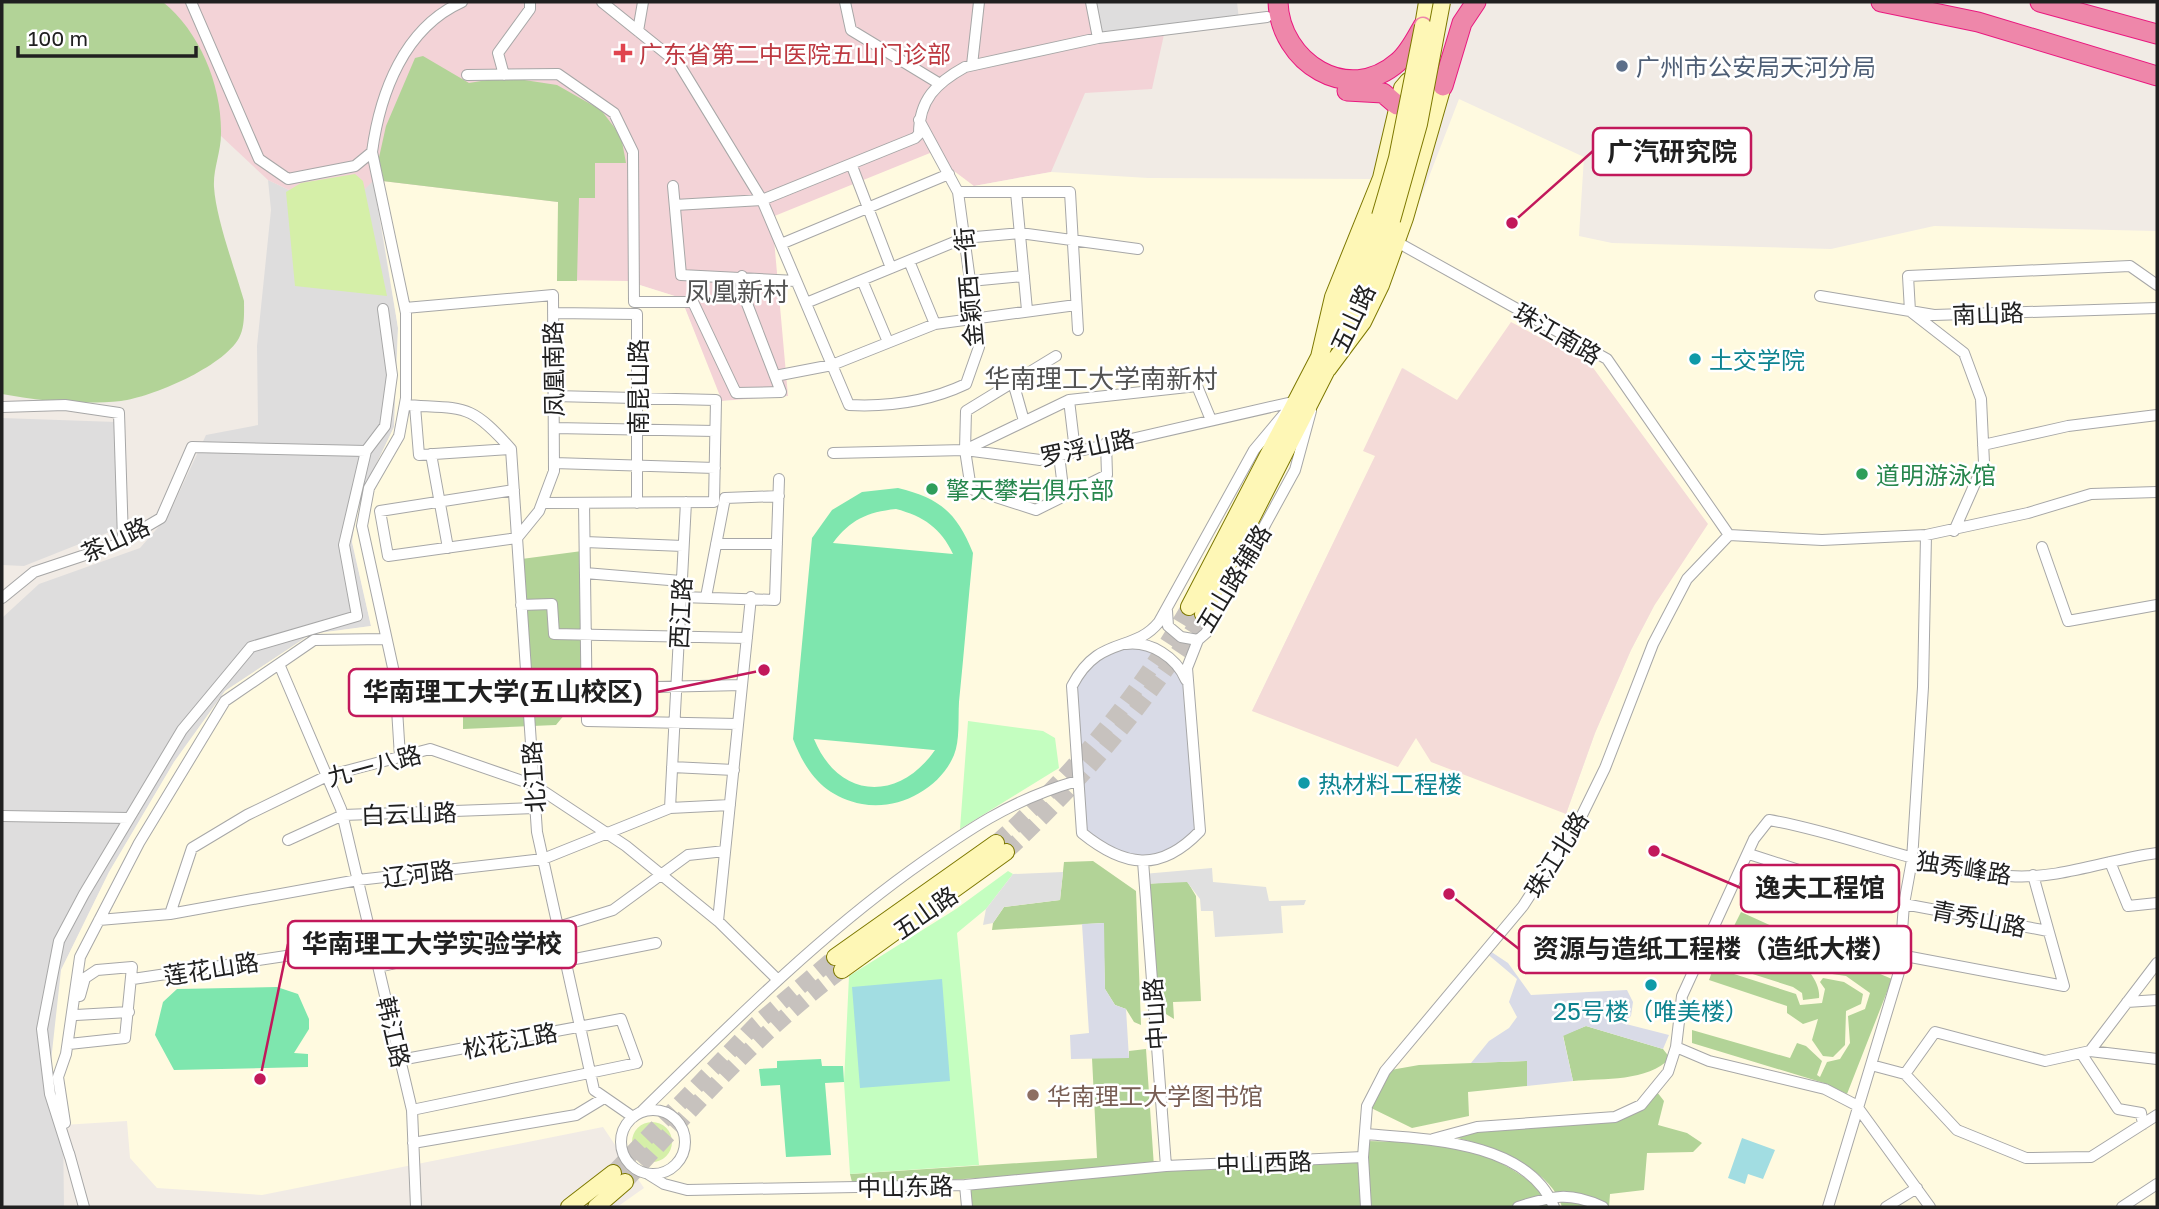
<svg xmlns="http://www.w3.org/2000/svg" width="2159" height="1209" font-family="'Golos Text','Noto Sans SC',sans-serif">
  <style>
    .residential { fill: #dedddd }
    .commercial { fill: #f3d3d7 }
    .education { fill: #fffae0; fill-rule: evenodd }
    .military { fill: #f4dbd8 }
    .grass { fill: #d5efa8 }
    .forest { fill: #b2d397 }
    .park { fill: #c4fec0 }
    .pitch { fill: #7ee6ae; fill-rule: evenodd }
    .parking { fill: #e0e0e0 }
    .plaza { fill: #d9dbe7 }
    .water { fill: #a2dde2 }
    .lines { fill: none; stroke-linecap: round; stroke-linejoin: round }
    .secondary-tunnel { stroke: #c7c2be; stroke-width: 16; stroke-dasharray: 16 8; stroke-linecap: butt }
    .street-casing { stroke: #a7a7a7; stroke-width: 12 }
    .secondary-casing { stroke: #7d7800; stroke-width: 18 }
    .highway-casing { stroke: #e9187f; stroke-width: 21 }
    .street { stroke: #fff; stroke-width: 10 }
    .secondary { stroke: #fef7b6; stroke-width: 16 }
    .highway { stroke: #ee87aa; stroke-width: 19 }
    .secondary-bridge-casing { stroke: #7d7800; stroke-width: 18; stroke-linecap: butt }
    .secondary-bridge { stroke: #fef7b6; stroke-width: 16 }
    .health-dot { fill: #e0444e; stroke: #fff; stroke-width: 2.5 }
    .service-dot { fill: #5c6f8a; stroke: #fff; stroke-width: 2.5 }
    .culture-dot { fill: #0f9aa8; stroke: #fff; stroke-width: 2.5 }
    .leisure-dot { fill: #2e9e5b; stroke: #fff; stroke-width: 2.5 }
    .education-dot { fill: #8d6e63; stroke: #fff; stroke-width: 2.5 }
    .labels { text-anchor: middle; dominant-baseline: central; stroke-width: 5; stroke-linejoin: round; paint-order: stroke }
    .health-label { font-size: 24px; fill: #be3a42; stroke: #fff; text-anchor: start }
    .service-label { font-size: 24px; fill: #4e5e75; stroke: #fff; text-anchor: start }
    .street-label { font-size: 24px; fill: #202020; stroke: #fff }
    .culture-label { font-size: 24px; fill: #0d838f; stroke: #fff; text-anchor: start }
    .leisure-label { font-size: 24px; fill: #27864d; stroke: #fff; text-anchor: start }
    .education-label { font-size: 24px; fill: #785e54; stroke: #fff; text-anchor: start }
    .neighbourhood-label { font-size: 26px; fill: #535353; stroke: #fff }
    .leader { fill: none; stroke: #c2185b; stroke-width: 2.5 }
    .callout-dot { fill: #c2185b; stroke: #fff; stroke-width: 2.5 }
    .callout { fill: #fff; stroke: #c2185b; stroke-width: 2.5 }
    .callout-label { font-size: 26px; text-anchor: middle; font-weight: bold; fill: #202020 }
  </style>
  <rect width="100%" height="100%" fill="#f1ebe5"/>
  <path class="residential" d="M1091,2H1237L1239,20L1098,38Z
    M268,180L289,190L373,180L398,328L394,427L358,502L352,542L371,626L311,634L225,691L174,762L109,872L61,970L64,1207H2V618L39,584L140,548L168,516L206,435L258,425L257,346L271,210Z
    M2,418L116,422L117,529L24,566L2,565Z"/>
  <path class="commercial" d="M163,2H1091L1098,38L1165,30L1152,89L1085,93L1051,172L974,186L788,396L721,401L681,298L627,281H557L374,180L364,190L330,183L289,190L268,180L221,136L215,88L201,51Z"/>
  <path class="education" d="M1459,99L1584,157L1579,236L1612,243L1831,249L1934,226L2157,231V1207H617L644,1188L603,1127L262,1195L157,1188L130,1158L127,1121L63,1125L51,1061L61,970L109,872L174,762L225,691L311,634L371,626L352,542L358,502L394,427L398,328L374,180L558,202V280L627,281L681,298L722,401L788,396L772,217L930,153L974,186L1051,172L1148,178L1371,179L1420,200ZM1403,368L1457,401L1654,606L1631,650L1595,733L1566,814L1416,737L1252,711L1376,455Z"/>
  <path class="military" d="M1511,322L1591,365L1708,524L1654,606L1631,650L1595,733L1566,814L1431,762L1416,738L1398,767L1252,711L1375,456L1363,451L1402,368L1457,400Z"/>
  <path class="grass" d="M355,174L363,181L387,296L295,286L286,192L301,183Z
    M632 1142a20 20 0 1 1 40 0a20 20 0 1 1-40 0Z"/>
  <path class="forest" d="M2,2H163C200,32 222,86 221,134C221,152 213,169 214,187C216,219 235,269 244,301C244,313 245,327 239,338C223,367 152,397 121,401C82,405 40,401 2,394Z
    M423,56L469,83L505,77L557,85L601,110L621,136L626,163H595V198H579L577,281H557L558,202L374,180L386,126L415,58Z
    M582,551L589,685L556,725L463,729V708H477L476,677L522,673L514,560Z
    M1093,861L1136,891L1141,1025L1134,1022L1126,1009L1115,1005L1105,989L1103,923L992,930L993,923L1004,907L1060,900L1064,862Z
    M1187,881L1196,896L1201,1001L1173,1002L1174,1019L1153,1006L1144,884Z
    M1741,912L1811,944L1778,952L1745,933L1730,952L1722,950Z
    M1743,941L1775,958L1797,955C1805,967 1821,982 1819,998L1803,1000L1802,993L1793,987L1740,970L1735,953Z
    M1821,949L1892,979L1847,1094L1824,1083L1692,1043V1030L1790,1058L1797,1043L1806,1046L1822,1061L1817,1075L1820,1077L1827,1062L1840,1059L1850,1043L1848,1016L1865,1009L1870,993L1846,976L1818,972L1808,951Z
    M1719,953L1730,958L1734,974L1796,994L1800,1005L1822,1003L1825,989L1820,982L1823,978L1844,982L1863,994L1861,1004L1846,1011L1845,1045L1833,1057L1823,1056L1812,1040L1818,1019L1803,1024L1787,1013V1006L1709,980Z
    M1586,1026L1663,1049L1670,1058C1648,1082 1604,1078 1573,1081L1563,1035Z
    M1146,1049L1154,1167L853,1186L850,1174L1097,1158L1092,1058H1129V1051Z
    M1527,1061V1086L1468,1092L1469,1116L1412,1128L1367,1106L1385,1071L1419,1065Z
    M1657,1092L1664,1101L1658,1125L1687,1133L1702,1143L1693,1152L1647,1153L1644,1190L1610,1194L1609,1207H1562C1552,1168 1488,1144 1452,1137L1506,1127L1623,1119Z
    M1364,1141C1397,1142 1436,1142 1467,1149C1489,1155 1546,1183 1548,1207H1367Z
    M1363,1157L1366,1207H967L965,1185Z"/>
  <path class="park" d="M968,721L1043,731L1055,738L1059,768L960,829Z
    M1008,871L1013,874L986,909L957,933L979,1165L850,1174L844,1082L849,976L956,909Z"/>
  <path class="pitch" d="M898,488C940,498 957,513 973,553C968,603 964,652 959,702C958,718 960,741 954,755C940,789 898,811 862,804C825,797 806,773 793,739L812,538L832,510L862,492ZM896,509C923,516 941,528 953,554L833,543C850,520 867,512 896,509ZM814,739L934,750H935C899,802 839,800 814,739Z
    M277,987L298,994L309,1019V1029L294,1053L308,1054V1067L174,1070L155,1035L163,1002L177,989Z
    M821,1059L822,1066H843L844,1082L825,1083L831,1155L786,1157L780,1085L761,1086L759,1069L777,1068V1061Z"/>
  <path class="parking" d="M1212,868L1213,882L1266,887L1269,901L1306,900L1304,905L1281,906L1283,933L1215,937L1213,911H1201L1200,899L1187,882L1144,884L1143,874Z
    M1063,872L1060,900L1004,907L993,923L983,925L986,909L1013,874Z"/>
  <path class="plaza" d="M1112,646L1151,647L1182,671L1200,831L1184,847L1143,861L1082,833L1071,705L1081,669Z
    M1104,923L1105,989L1115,1005L1126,1009L1129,1058L1071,1059L1070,1035L1089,1033L1082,924Z
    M1487,949L1508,963L1531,995L1627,990L1633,1002L1631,1016L1622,1023L1669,1035L1663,1049L1586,1026L1563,1036L1573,1081L1527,1086V1061L1471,1063L1489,1041L1509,1028L1517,1017L1509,1002L1517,979L1485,952Z"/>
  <path class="water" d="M942,979L950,1081L860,1088L852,987Z
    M1742,1138L1775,1150L1763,1179L1748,1174L1745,1184L1728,1178Z"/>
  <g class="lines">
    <path class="secondary-tunnel" d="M996,843C1072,775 1139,695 1189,607
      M1006,852C1082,782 1148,702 1203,614
      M613,1173L756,1024L835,957
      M625,1182C694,1107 760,1031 842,970"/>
    <defs>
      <path id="street" d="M191,2L259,159L288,179L355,166L372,152
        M602,2L679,64L762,200L849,405C889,407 930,401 966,384L979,347L958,192L919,120
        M845,2L851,30L940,84
        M1091,2L1098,38
        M638,31L643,2
        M972,65L979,2
        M467,75L558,74L614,113L633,152L634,302H693L736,393L781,392L741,288L742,276
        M504,75L498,53L530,9V2
        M852,166L891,268
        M673,186L681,275L796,281
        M958,192H1070L1078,330
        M1016,192L1027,310
        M675,205L762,200L915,138L919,134C919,100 936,83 965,67L1098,38L1267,17
        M1397,242L1607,359L1729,535
        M781,244L949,174
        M909,261L935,324
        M862,280L888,342
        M970,281L1024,276
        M1820,296L1934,315L2157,308
        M806,303L964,238L1020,233L1138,249
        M405,308L553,295L554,471L539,511L517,538L388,556L380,511L514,490
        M553,313L637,314V503
        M1056,356L966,411L965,450L971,489L1036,510L1107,475L1106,443
        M775,376L832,365L935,324L1076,305
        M1013,382L1024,421
        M1069,400L1075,451
        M405,405C465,409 469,402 511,449L537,832L594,1090L633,1117
        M415,406L419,455L511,449
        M2,407L65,405L119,413L123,540
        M554,428L715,431
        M1983,445L2068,426L2157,415
        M965,450L1069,400L1197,386L1211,420
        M833,453L965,450L1040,460L1297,401
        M431,454L448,548
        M1059,455L1064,496
        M554,463L715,468
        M542,503L714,502L716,400L554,396
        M584,503L587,721L738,724
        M1954,531L1984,463L1981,399L1964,353L1910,311L1908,276L2130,266L2157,285
        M1729,535L1822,540L1926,535L2028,513L2091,494L2157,492
        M585,542L683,546
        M716,544H777
        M2042,547L2068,621L2157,605
        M585,573L681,581
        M681,597L775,600L779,479
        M706,597L725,498L779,496
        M2,598L34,572L115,545L161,518L192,447L366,451
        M521,605L552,604L554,634L747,638
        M1167,611L1168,626L1181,637L1198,640L1206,633L1295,470L1311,411
        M1198,640L1187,668L1200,831C1160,873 1124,867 1082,833L1072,686C1099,634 1133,654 1159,622L1254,450L1285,413
        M1126,644C1151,641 1176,657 1186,680
        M279,664L341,809L412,1110L416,1207
        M395,677L527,690L742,685
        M400,757L395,677L362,526L369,488L399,436L406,398V313L372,152C380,93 404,28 462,2
        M672,767L734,770
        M670,808L686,502
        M2,816L129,818
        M288,840L343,815L535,808
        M1749,854L1904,904L2048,931
        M1143,861L1166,1166
        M2110,862L2128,906L2157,903
        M170,914L192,848L247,815L327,776L430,749L534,785L626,846L718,921L778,980
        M99,920L170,914L358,880L543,859L670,808L730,805
        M718,921L751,597
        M1900,955L2064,986L2033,875
        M565,961L656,943
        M378,967L558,927L613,910L688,855L725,851
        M133,979L372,943
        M2127,1002L2157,1000
        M76,1015L129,1012
        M69,1044L125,1038L132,967L97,970L85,978L80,996
        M1676,1047L1682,996L1754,839L1769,820C1850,834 1926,870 2009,876C2059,880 2109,859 2157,853
        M2090,1051L2157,1059
        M2081,1053L2118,1109L2141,1113L2143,1124
        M400,1060L621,1019L637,1063L412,1110
        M1871,1065L1905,1074L1957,1130L2026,1158L2091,1157L2157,1115
        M1905,1074L1935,1032L2045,1061L2090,1051L2157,963
        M621 1142a32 32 0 1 1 64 0a32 32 0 1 1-64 0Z
        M641,1112C728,1027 812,942 910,871C966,831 1010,800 1077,781
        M65,1123L58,1077L66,1054L80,957L139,843L225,701L314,640L385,639
        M1365,1134C1425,1139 1528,1141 1554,1207
        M1433,1139L1477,1127L1615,1117L1641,1105L1668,1072L1676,1047L1709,1061L1825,1089L1856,1105L1930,1207
        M413,1143L576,1115L604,1098
        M69,1153L84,1207
        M70,1157L50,1094L42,1029L59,941L84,894L182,730L251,647L357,616L344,545L366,451L385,426L392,375L383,309
        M648,1174L664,1184L687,1190L965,1185L1166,1166L1363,1157
        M965,1185L967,1207
        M1366,1207L1363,1157L1367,1106L1385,1071L1523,906L1582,815L1605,768L1653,644L1687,579L1729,535
        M1518,1207C1552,1196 1569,1191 1603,1207
        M1828,1207L1899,972L1904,904L1912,860L1923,687L1926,535
        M1886,1207L1917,1188
        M2122,1207L2157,1184"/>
      <path id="secondary" d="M1423,26L1427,2
        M1342,340L1392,220
        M1319,357L1333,297L1381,178L1402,88L1408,81L1417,78L1443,86L1405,218L1381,285L1363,322L1328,369
        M1189,607L1319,357L1380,216
        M1203,614L1332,360
        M835,957L996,843
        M842,970L1006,852
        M569,1207L613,1173
        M596,1207L625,1182"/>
      <path id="highway" d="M1278,2C1280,62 1348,106 1398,62C1409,53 1416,38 1423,26
        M1881,2L1978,22L2157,76
        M2040,2L2157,34
        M1443,86L1462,23L1476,2
        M1347,91L1383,93L1397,105"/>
    </defs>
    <use href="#street" class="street-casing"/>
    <use href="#secondary" class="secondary-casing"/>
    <use href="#highway" class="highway-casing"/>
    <use href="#street" class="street"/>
    <use href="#secondary" class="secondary"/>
    <use href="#highway" class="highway"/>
    <defs>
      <path id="secondary-bridge" d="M1380,216L1397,158L1423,26
        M1392,220L1419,124L1442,2"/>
    </defs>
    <use href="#secondary-bridge" class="secondary-bridge-casing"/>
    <use href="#secondary-bridge" class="secondary-bridge"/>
  </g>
  <path class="health-dot" d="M619.5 42.5h7v7h7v7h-7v7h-7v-7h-7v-7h7z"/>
  <circle class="service-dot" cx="1622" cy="66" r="7"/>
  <g class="culture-dot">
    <circle cx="1695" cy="359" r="7"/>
    <circle cx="1304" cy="783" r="7"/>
    <circle cx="1651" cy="985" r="7"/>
  </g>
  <g class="leisure-dot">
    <circle cx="1862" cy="474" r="7"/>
    <circle cx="932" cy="489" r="7"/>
  </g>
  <circle class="education-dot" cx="1033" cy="1095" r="7"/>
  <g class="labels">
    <g class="health-label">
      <text x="639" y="53">广东省第二中医院五山门诊部</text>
    </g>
    <g class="service-label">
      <text x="1636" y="66">广州市公安局天河分局</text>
    </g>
    <g class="street-label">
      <text transform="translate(968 287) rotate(-95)">金颖西一街</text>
      <text transform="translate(1988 313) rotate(-2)">南山路</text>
      <text transform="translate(1352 318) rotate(-65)">五山路</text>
      <text transform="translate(1558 333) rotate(30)">珠江南路</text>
      <text transform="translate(553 369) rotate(-91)">凤凰南路</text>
      <text transform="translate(637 387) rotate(-90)">南昆山路</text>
      <text transform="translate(1087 447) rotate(-12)">罗浮山路</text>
      <text transform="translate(115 539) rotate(-25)">茶山路</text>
      <text transform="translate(1233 578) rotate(-59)">五山路辅路</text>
      <text transform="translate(680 613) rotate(-87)">西江路</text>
      <text transform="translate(374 765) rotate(-15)">九一八路</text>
      <text transform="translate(533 777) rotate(-94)">北江路</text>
      <text transform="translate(409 813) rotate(-2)">白云山路</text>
      <text transform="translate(1556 854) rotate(-58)">珠江北路</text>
      <text transform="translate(1964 867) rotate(9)">独秀峰路</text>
      <text transform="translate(418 873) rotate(-7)">辽河路</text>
      <text transform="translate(925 912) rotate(-35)">五山路</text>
      <text transform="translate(1979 918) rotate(11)">青秀山路</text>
      <text transform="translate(211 968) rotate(-9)">莲花山路</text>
      <text transform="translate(1154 1014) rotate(-94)">中山路</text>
      <text transform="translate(394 1032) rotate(77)">韩江路</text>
      <text transform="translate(510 1040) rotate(-11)">松花江路</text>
      <text transform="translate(1264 1162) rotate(-2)">中山西路</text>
      <text transform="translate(905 1186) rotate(-1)">中山东路</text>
    </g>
    <g class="culture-label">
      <text x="1709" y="359">土交学院</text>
      <text x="1318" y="783">热材料工程楼</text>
      <text x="1651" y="1010" text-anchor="middle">25号楼（唯美楼）</text>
    </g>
    <g class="leisure-label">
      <text x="1876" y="474">道明游泳馆</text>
      <text x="946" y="489">擎天攀岩俱乐部</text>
    </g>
    <g class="education-label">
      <text x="1047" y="1095">华南理工大学图书馆</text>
    </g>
    <g class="neighbourhood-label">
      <text x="737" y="291">凤凰新村</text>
      <text x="1101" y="378">华南理工大学南新村</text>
    </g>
  </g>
  <path class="leader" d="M1512 223L1593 151M764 670L657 692M1654 851L1741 888M260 1079L288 944M1449 894L1519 949"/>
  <g class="callout-dot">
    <circle cx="1512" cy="223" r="7"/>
    <circle cx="764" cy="670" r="7"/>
    <circle cx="1654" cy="851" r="7"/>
    <circle cx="260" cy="1079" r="7"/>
    <circle cx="1449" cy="894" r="7"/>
  </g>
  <g class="callout">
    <rect x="1593" y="128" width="158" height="47" rx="7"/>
    <rect x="349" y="669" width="308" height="47" rx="7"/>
    <rect x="1741" y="865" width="158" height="47" rx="7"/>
    <rect x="288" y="921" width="288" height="47" rx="7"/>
    <rect x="1519" y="926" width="392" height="47" rx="7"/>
  </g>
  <g class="callout-label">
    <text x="1672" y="161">广汽研究院</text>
    <text x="503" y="701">华南理工大学(五山校区)</text>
    <text x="1820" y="897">逸夫工程馆</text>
    <text x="432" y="953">华南理工大学实验学校</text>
    <text x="1715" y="958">资源与造纸工程楼（造纸大楼）</text>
  </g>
  <rect width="2159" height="1209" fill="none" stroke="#202020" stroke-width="7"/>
  <path d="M18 46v10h178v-10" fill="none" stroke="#202020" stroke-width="3.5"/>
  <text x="28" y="46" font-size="21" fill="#202020" stroke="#ffffff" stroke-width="5" paint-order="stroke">100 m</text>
</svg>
